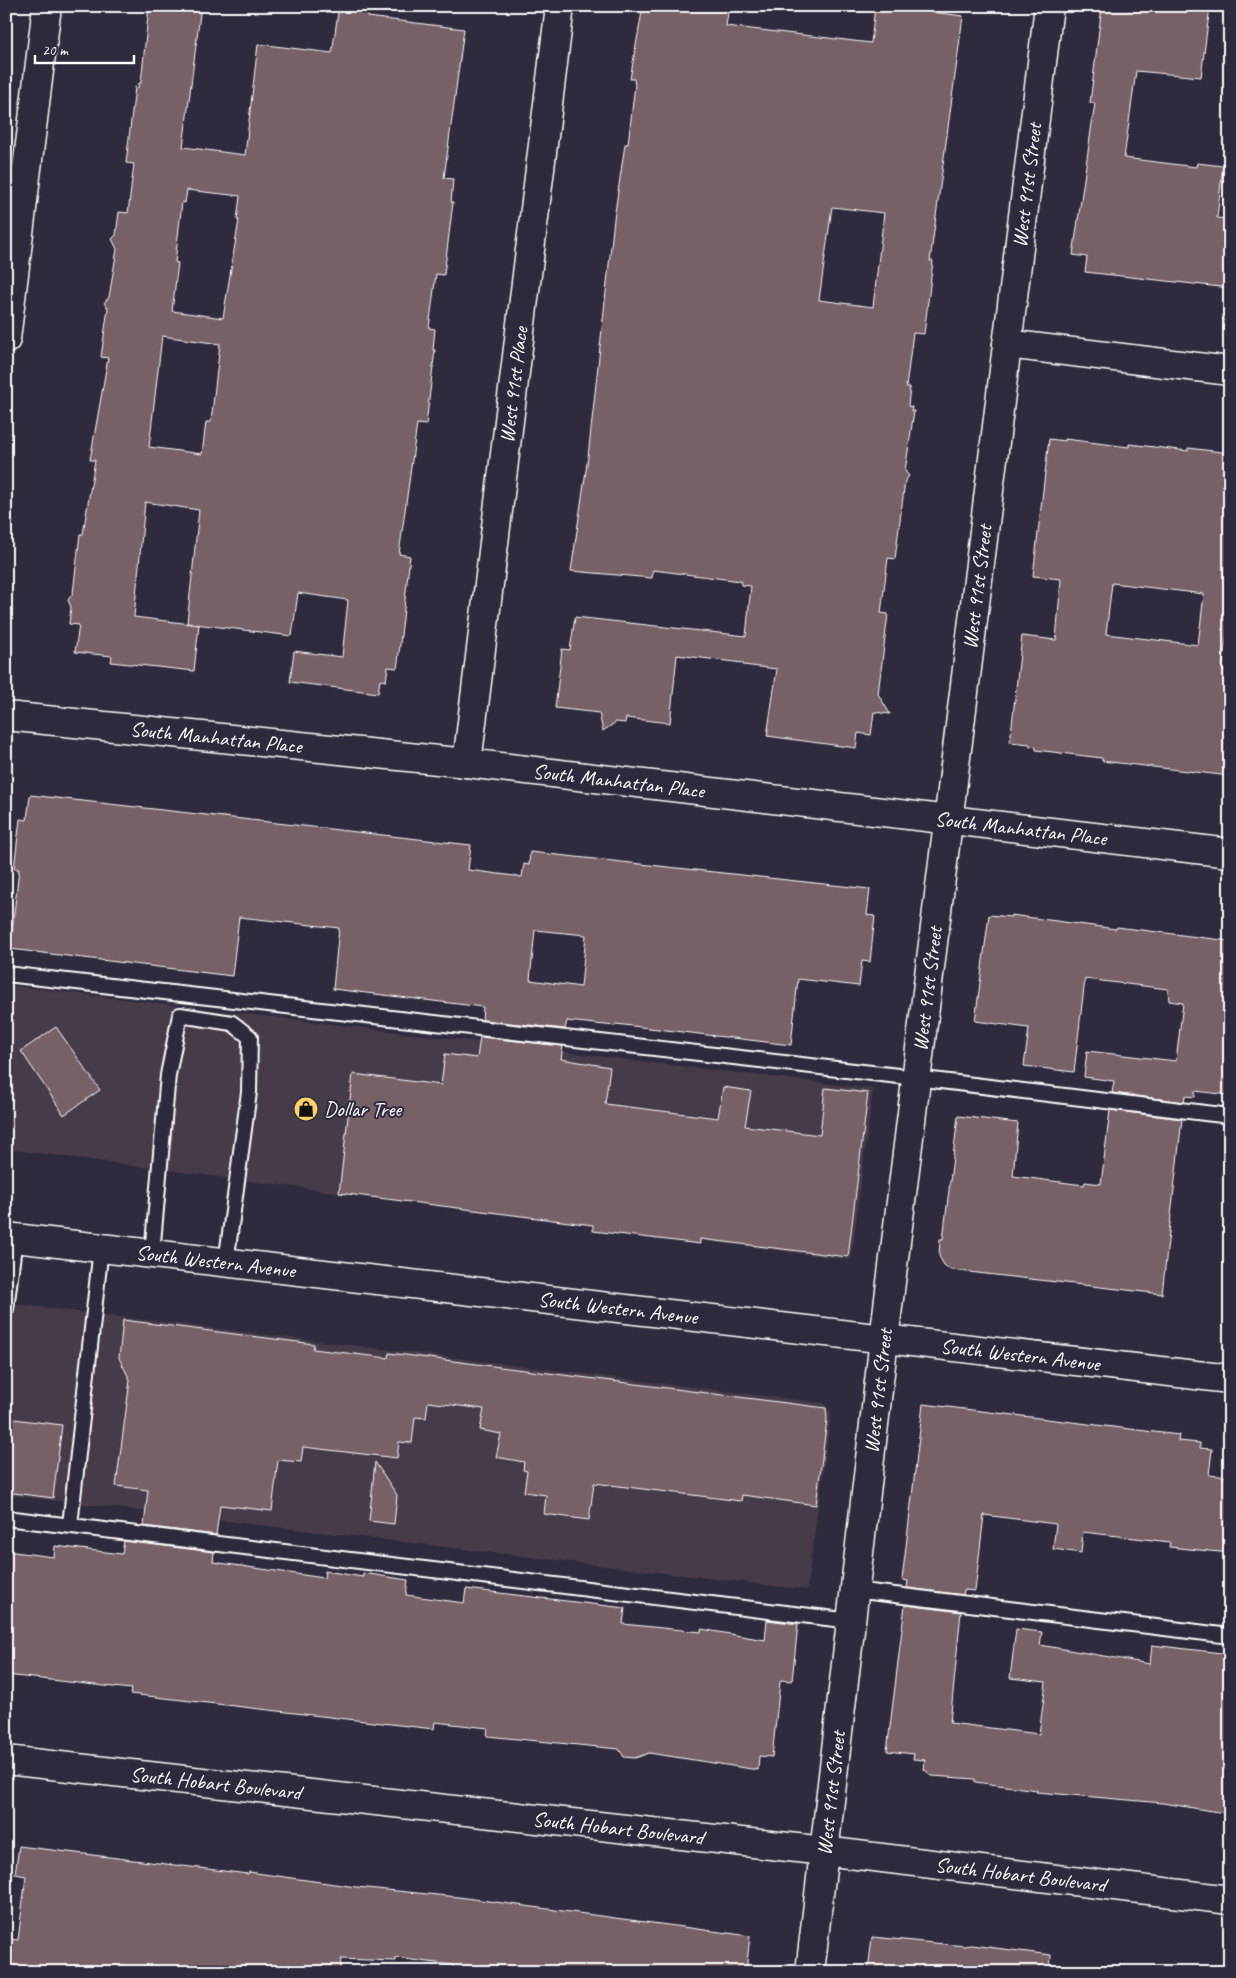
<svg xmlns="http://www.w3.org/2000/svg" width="1236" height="1978" font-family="Caveat,sans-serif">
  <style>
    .built { fill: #453a49 }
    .building { fill: #776066; stroke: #fff; fill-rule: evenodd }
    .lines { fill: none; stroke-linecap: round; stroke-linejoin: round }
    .service-casing { stroke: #fff; stroke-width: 18 }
    .minor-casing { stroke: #fff; stroke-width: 31 }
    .tertiary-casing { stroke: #fff; stroke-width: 31 }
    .primary-casing { stroke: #fff; stroke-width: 31 }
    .service { stroke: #2f2a3d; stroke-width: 14 }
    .minor { stroke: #2f2a3d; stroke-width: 28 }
    .tertiary { stroke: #2f2a3d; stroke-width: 28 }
    .primary { stroke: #2f2a3d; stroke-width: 28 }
    .labels { text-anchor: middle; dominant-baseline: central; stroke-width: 4; stroke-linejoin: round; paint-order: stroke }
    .street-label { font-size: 21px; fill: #fff; stroke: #2f2a3d }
    .poi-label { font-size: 21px; fill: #fff; stroke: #2f2a3d; text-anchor: start }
  </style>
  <rect width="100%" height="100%" fill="#2f2a3d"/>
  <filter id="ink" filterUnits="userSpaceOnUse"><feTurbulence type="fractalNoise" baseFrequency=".02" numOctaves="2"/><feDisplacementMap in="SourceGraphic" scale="10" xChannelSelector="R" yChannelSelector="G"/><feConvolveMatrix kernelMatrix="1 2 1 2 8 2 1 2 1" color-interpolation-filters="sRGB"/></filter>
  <g filter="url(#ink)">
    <path class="built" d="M6,985L873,1089L851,1260L6,1149Z
      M6,1303L824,1403L831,1413L807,1590L6,1495Z"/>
    <path class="building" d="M149,6H201L183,147L245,155L258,44L332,53L339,6H369L368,17L464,29L444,178L453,179L451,202H453L444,275L436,274L429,328L435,329L433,350H435L426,425L417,424L399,554L410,556L398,662L397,668L388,667L386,681L380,680L378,693L290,682L294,651L342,657L348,600L298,593L292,636L187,623L199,510L145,502L134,617L199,625L194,671L111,662L112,656L75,652L79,625L69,624L71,607L68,600L73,593L80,534H83L95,460H90L108,358L101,357L108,308L104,303L109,297L117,249L112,239L116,235L119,212L128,213L134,164L126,163L135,87L138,88L139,83H141ZM187,190L240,196L237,220H239L223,318L172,311L178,263L175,262L182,202L185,203ZM162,336L220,344L211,422H206L202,454L149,447Z
      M643,6H729L726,26L871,43L875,6H917V10L963,16L930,261H933L924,334L913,333L906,387H910L908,406L912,407L911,411H914L905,471L909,476L905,481L895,559L888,558L881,613L888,614L878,694L890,714L874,712L871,735L858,733L856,748L767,736L777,669L743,665V663L677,655L670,723L626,718L625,723L616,722L603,731L599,713L555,708L562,649L570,650L575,617L746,636L751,586L741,585V581L653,570L652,578L571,571L588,457L614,219L625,144H628L635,85L634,79H630ZM832,207L884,213L873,307L819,300Z
      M1102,6H1210L1201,77L1136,71L1124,158L1196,167L1197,163L1223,166L1217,218L1230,219V288L1085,272L1087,257L1073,255L1095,103H1090Z
      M1049,439L1065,441V439L1129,447V444L1188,451V448L1230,453V609L1222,670L1230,671V776L1102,761V758L1036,750V747L1030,746V744L1010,742L1022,636L1056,640L1061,579L1033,576ZM1112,583L1204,594L1198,645L1106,634Z
      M30,795L471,845L468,870L522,877L524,864L529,865L530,852L870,889L867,915L875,916L870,962L862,961L859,986L798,979L791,1045L616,1024L615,1026L567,1021L565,1029L482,1020L483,1007L333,989L339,928L239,917L232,976L10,949L19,869H14L20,819L27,820ZM535,930L586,935L581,987L530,980Z
      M989,915L1011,917V915L1116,929L1117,927L1230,941V1095L1195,1091V1097L1185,1096L1184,1102L1112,1093L1114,1081L1084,1077L1087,1051L1176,1061L1183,1003L1169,1001L1168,989L1085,979L1074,1072L1024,1066L1029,1028L975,1021Z
      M56,1027L100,1090L64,1115L21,1051Z
      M480,1037L563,1046L561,1059L610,1067L605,1104L718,1118L723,1087L751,1091L745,1126L820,1135L825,1088L868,1093L848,1257L700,1239V1244L593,1231V1225L339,1193L353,1074L441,1085L445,1054L477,1058Z
      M1110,1110L1182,1119L1162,1294L951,1270L944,1265L939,1256L940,1239H943L958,1116L1018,1123L1013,1176L1084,1185L1085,1182L1101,1184Z
      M123,1320L314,1344L313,1349L388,1358L389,1353L826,1408L827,1419L816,1505L742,1495L741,1501L594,1483L589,1520L544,1514L546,1495L524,1492L527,1471L523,1470L524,1462L496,1457L501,1434L480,1430L484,1409L428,1402L426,1418L415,1417L412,1443L399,1442L397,1458L303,1447L301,1462L278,1460L272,1511L220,1505L216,1535L144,1526L148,1490L116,1486L130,1380L119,1358Z
      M923,1404L1179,1435L1178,1441L1200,1443V1448L1212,1449L1209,1475L1230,1477V1553L1169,1547L1170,1542L1083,1532L1081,1553L1053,1549L1056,1524L984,1515L975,1591L964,1590L963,1595L907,1588L908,1581L902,1580Z
      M6,1418L62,1425L53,1498L6,1492Z
      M375,1462L397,1495L394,1524L369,1521Z
      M124,1541L214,1552L213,1562L324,1578L325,1571L363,1577V1573L408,1580L406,1595L464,1603L466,1589L625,1608L623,1624L701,1632V1629L765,1640L767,1620L798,1624L792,1681L781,1680L780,1682L772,1757L759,1756L758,1770L649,1753L635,1758L624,1757L619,1749L487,1736L488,1728L435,1722L434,1729L130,1694L131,1689L6,1675V1551L54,1557L55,1546L122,1554Z
      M905,1605L961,1612L950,1723L1039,1734L1046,1682L1010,1678L1016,1629L1042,1632L1040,1645L1150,1664L1152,1645L1230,1654V1814L1163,1803L1036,1792L1037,1790L975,1782V1779L932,1776L924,1769L925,1760L913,1759L914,1754L887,1751Z
      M19,1846L248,1874L249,1872L356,1887L458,1897L750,1936L746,1972H452L453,1965L396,1958V1961L341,1959L340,1972H6L8,1939L18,1940L26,1876L15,1874Z
      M872,1937L965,1946L972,1945L1051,1955L1050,1972H868Z"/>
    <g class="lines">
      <defs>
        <path id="service" d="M6,974L916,1078L1230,1116
          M152,1254L168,1075L180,1015L232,1023L250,1037L249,1092L226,1263
          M6,1309L15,1238
          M6,1518L851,1621
          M70,1525L101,1248
          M854,1590L1230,1636"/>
        <g id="minor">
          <path d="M1007,344L1230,371"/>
          <path id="s1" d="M6,716L467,763L1230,853"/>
          <path id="s2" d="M467,763L560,6"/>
          <path id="s3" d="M6,1760L824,1851L1230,1900"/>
          <path id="s4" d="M810,1972L884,1339L1049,6"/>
        </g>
        <path id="tertiary" d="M6,339L47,6"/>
        <g id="primary">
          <path id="s5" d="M6,1237L1230,1379"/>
        </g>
      </defs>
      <use href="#service" class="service-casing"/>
      <use href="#minor" class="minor-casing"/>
      <use href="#tertiary" class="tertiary-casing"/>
      <use href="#primary" class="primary-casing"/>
      <use href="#service" class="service"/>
      <use href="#minor" class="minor"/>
      <use href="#tertiary" class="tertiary"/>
      <use href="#primary" class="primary"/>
    </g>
  </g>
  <defs>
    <symbol id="shop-disc" viewBox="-11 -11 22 22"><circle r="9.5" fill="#ffd166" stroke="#2f2a3d"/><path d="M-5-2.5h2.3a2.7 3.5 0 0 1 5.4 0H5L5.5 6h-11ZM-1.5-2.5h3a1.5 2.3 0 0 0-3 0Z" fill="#111"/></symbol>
  </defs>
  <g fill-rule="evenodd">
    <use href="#shop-disc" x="292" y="1095" width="28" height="28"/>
  </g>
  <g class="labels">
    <g class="street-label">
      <text stroke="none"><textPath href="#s4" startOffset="1800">West 91st Street</textPath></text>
      <text stroke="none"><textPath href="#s2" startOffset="381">West 91st Place</textPath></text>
      <text stroke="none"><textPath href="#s4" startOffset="1395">West 91st Street</textPath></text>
      <text stroke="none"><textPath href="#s1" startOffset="211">South Manhattan Place</textPath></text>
      <text stroke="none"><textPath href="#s1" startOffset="616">South Manhattan Place</textPath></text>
      <text stroke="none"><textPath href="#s1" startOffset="1021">South Manhattan Place</textPath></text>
      <text stroke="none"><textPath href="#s4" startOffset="990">West 91st Street</textPath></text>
      <text stroke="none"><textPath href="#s5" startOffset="211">South Western Avenue</textPath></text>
      <text stroke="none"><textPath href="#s5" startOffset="616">South Western Avenue</textPath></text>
      <text stroke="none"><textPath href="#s5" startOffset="1021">South Western Avenue</textPath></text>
      <text stroke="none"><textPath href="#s4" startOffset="585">West 91st Street</textPath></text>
      <text stroke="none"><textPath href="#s3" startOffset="211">South Hobart Boulevard</textPath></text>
      <text stroke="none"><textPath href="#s4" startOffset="180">West 91st Street</textPath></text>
      <text stroke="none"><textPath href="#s3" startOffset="616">South Hobart Boulevard</textPath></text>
      <text stroke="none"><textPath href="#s3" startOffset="1021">South Hobart Boulevard</textPath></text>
    </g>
    <g class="poi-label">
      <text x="324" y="1109">Dollar Tree</text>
    </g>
  </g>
  <rect width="1236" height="1978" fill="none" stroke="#2f2a3d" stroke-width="25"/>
  <rect x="12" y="12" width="1211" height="1953" fill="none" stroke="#fff" stroke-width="2" filter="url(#ink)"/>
  <path d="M35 55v8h99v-8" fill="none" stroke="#ffffff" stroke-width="2.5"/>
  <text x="42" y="55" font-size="15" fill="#ffffff" stroke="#2f2a3d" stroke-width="4" paint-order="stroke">20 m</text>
</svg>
